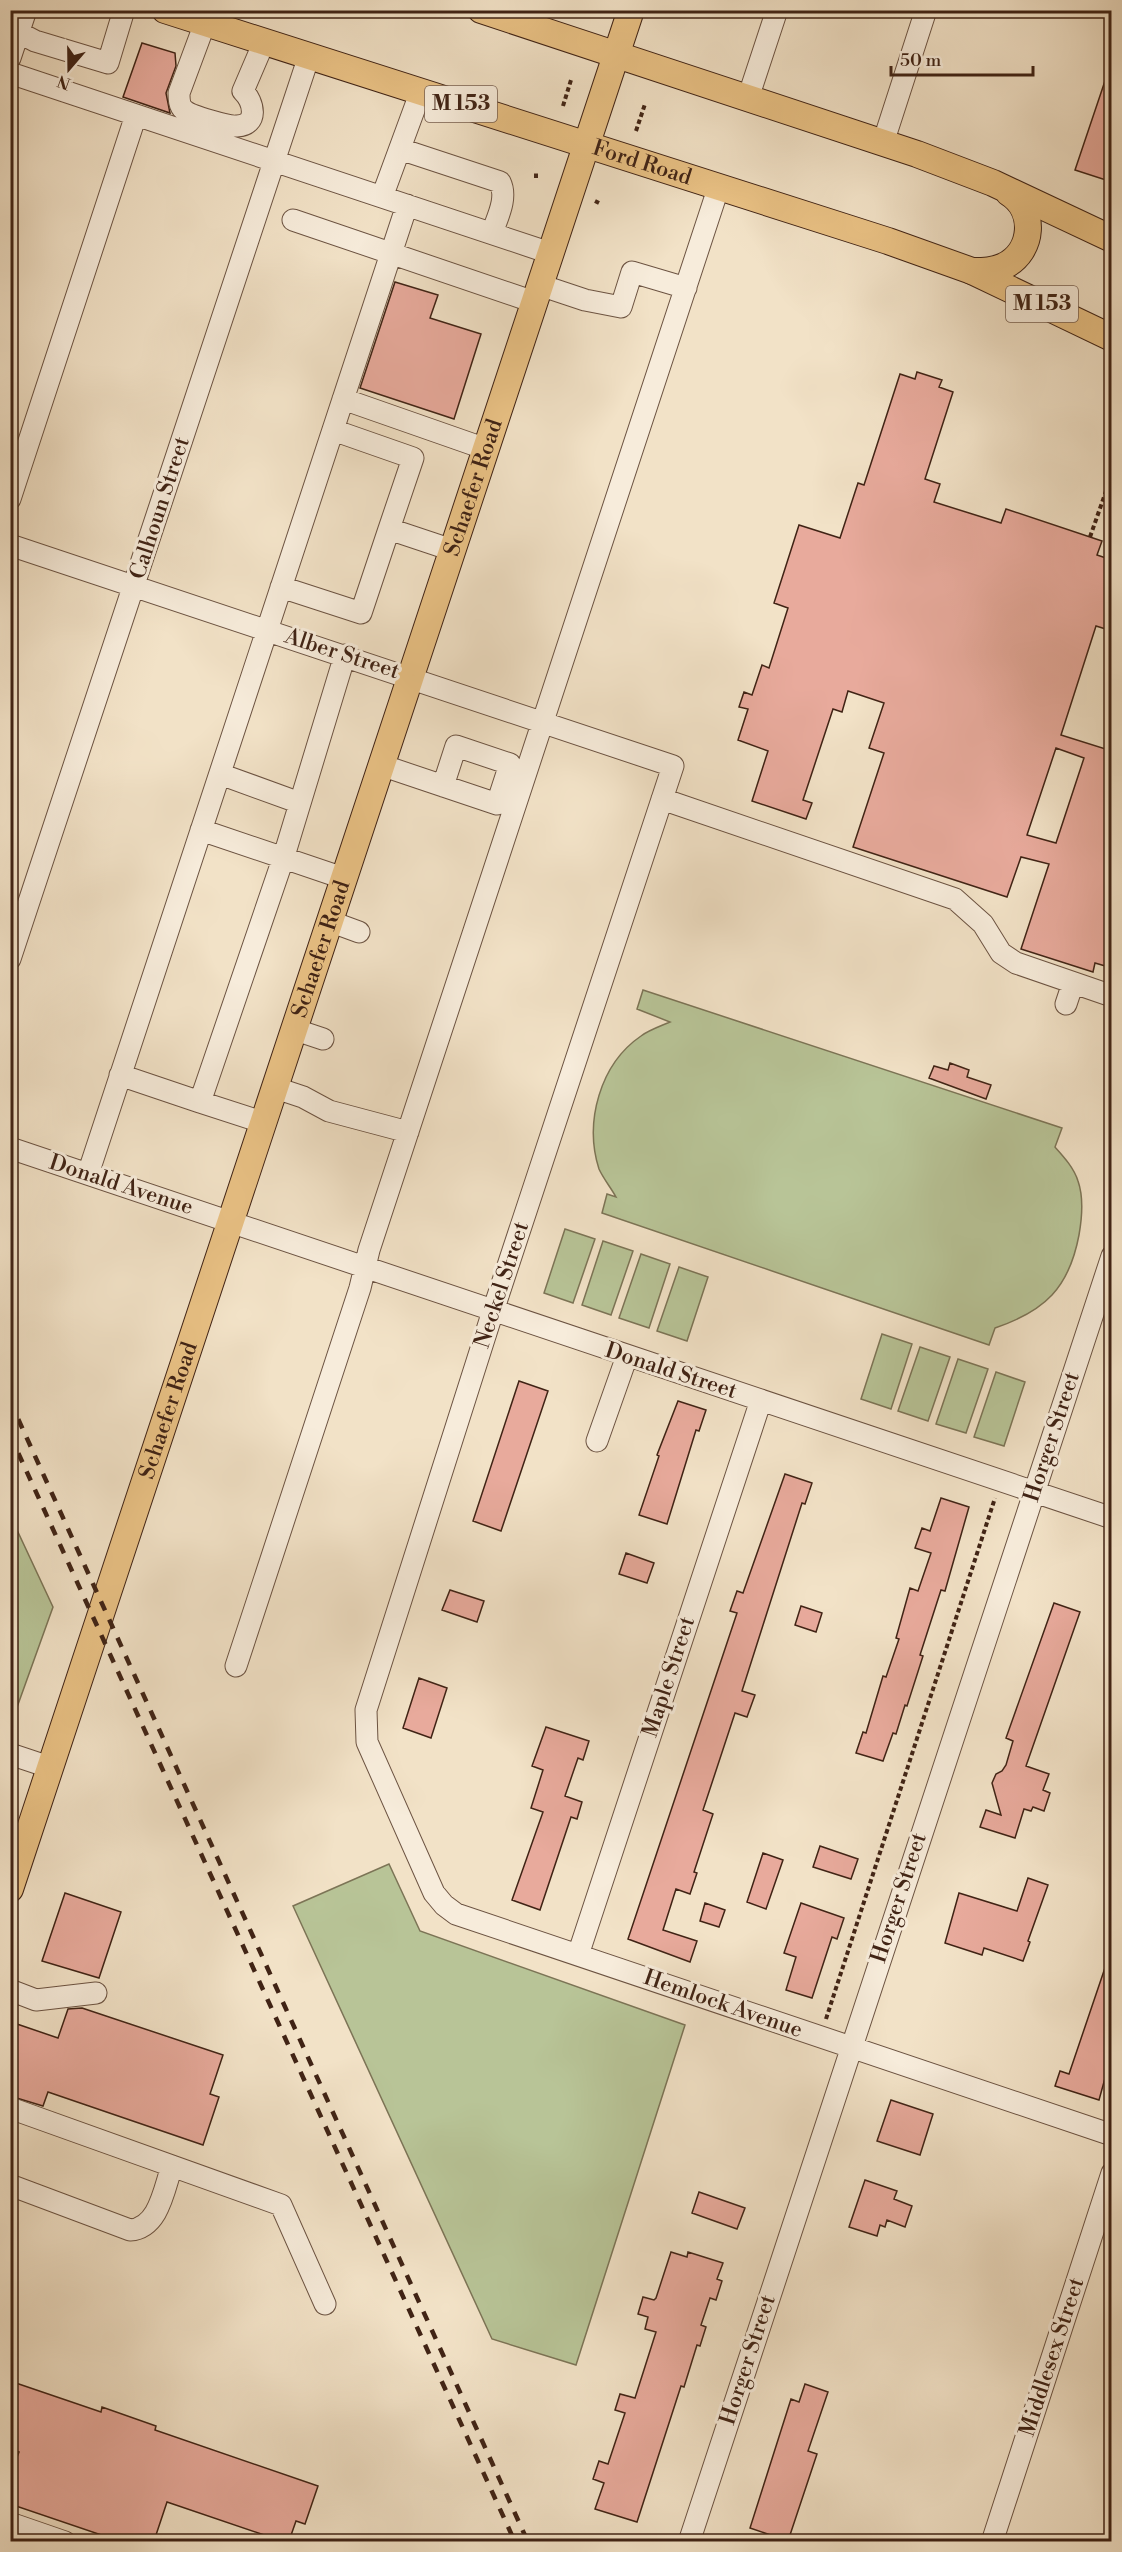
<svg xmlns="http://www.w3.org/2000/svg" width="1122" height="2552" font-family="'Libre Bodoni',serif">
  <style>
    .green { fill: #b8c497; stroke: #7c7456; stroke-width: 1.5 }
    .building { fill: #e8aa9c; stroke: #402315; stroke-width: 1.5; fill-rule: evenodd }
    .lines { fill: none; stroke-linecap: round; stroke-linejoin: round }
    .minor-casing { stroke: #6c5342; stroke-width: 23 }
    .major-casing { stroke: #402315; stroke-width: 28 }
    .path { stroke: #402315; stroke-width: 4; stroke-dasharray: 4.5 3; stroke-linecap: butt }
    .minor { stroke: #f7ecdb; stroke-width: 21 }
    .major { stroke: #e9c184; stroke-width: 26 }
    .rail { stroke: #402315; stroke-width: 4.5; stroke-dasharray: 10 10; stroke-linecap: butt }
    .labels { text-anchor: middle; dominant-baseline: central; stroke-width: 6; stroke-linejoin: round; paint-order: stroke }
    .shield { fill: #f7ecdb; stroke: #775f50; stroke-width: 1.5 }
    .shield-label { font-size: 21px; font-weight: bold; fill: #402315 }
    .street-label { font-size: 22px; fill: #402315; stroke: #f7ecdb }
  </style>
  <rect width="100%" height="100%" fill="#f2e2c7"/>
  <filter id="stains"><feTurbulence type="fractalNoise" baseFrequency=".00333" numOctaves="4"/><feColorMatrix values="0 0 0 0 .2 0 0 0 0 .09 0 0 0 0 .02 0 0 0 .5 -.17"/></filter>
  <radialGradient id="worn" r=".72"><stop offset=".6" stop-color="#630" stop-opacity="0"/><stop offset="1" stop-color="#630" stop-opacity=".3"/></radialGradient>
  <path class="green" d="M643,990L1062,1128L1055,1147C1064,1157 1074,1168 1078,1181C1084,1198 1082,1218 1079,1235C1069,1288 1045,1311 995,1328L989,1345L602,1213L607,1194L616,1197C611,1188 603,1178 599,1169C584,1122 600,1064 641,1036C649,1030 661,1026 670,1022L637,1009Z
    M565,1229L595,1239L573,1303L544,1293Z
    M603,1241L633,1251L611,1315L582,1305Z
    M641,1254L670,1264L649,1328L619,1318Z
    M679,1267L708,1277L687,1341L657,1331Z
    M882,1334L912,1344L891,1409L861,1399Z
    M920,1347L950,1357L928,1421L898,1411Z
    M958,1359L988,1369L966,1433L936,1424Z
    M996,1372L1025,1382L1004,1446L974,1437Z
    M10,1515L53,1607L11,1724H10Z
    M389,1864L420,1931L685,2025L576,2365L492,2339L293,1906Z"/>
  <path class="building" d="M142,43L175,53L176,66L166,93L170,113L123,97Z
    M1109,69H1112V182L1075,170Z
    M395,282L438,295L430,318L481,334L454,419L360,388Z
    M917,372L942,380L939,387L953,392L925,479L940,484L934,502L1001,523L1006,509L1102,541L1097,555L1112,560V631L1096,626L1061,735L1112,751V968L1095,963L1093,972L1021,949L1049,864L1021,857L1007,897L853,847L884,753L869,748L884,703L848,691L842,712L833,709L803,800L812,803L806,819L752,801L768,751L738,740L748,709L739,707L744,692L752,695L762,665L769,668L788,608L774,603L799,525L840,538L858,483L864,485L900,374L915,379ZM1056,748L1084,758L1056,843L1027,835Z
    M950,1063L969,1070L967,1077L991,1085L986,1099L929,1078L934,1066L948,1070Z
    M519,1381L548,1391L501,1531L473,1521Z
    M678,1401L706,1410L699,1431L696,1430L667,1524L639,1515L659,1456L657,1455Z
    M785,1474L812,1483L805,1504L802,1503L742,1691L755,1695L747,1717L735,1713L703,1810L713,1814L694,1872L697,1873L690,1894L676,1889L663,1930L697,1941L690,1962L628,1939L737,1613L730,1611L737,1591L743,1593Z
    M941,1498L969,1507L945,1591L941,1590L920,1655L923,1656L907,1706L905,1705L896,1734L893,1733L883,1761L856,1753L863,1732L866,1733L883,1676L886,1677L899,1639L896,1638L910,1588L918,1591L931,1553L915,1548L922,1528L930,1531Z
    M626,1553L654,1563L647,1583L619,1574Z
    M450,1590L484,1601L477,1622L442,1610Z
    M1054,1603L1080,1612L1026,1766L1049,1774L1043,1790L1050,1793L1044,1811L1033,1807L1031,1811L1024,1809L1015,1838L980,1827L986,1810L1001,1815L992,1783L996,1774L1002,1771L1006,1765L1013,1741L1006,1738Z
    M801,1606L822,1613L816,1632L795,1625Z
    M419,1678L447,1688L431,1738L403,1728Z
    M546,1727L589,1741L583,1760L578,1758L565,1796L582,1802L577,1819L571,1817L540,1910L512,1900L543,1812L531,1808L543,1770L532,1766Z
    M820,1846L858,1859L851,1879L813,1867Z
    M763,1853L783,1860L766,1909L747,1902Z
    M1028,1878L1048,1885L1028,1941L1030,1942L1023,1961L984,1948L982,1955L945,1943L959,1893L1017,1911Z
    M65,1893L121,1912L99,1978L42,1961Z
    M705,1903L725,1910L719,1927L700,1921Z
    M801,1903L844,1918L837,1939L832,1937L812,1998L786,1990L796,1957L784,1953Z
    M1109,1956L1112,1957V2053L1099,2100L1055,2086L1060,2071L1069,2074Z
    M82,2008L223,2055L210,2094L219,2097L203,2145L48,2092L43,2106L10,2096V2032L14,2023L58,2038L68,2009Z
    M891,2100L933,2114L920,2155L877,2141Z
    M865,2180L897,2191L894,2199L912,2206L905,2227L887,2220L885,2227L880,2225L877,2236L849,2227Z
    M699,2192L745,2208L737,2229L692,2213Z
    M671,2252L687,2257L688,2252L723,2263L717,2279L722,2281L716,2300L710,2298L701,2325L706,2327L700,2346L697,2345L684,2387L681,2386L637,2522L595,2509L604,2483L593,2479L599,2461L608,2464L625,2413L615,2410L620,2394L635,2398L656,2332L645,2329L648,2317L638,2314L643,2297L654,2300L656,2298Z
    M10,2381L101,2412L102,2407L156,2426L155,2430L318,2486L305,2524L296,2521L289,2541H282L167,2502L154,2541H119L10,2504V2476L19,2452L10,2449Z
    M805,2384L828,2392L808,2451L817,2454L788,2541L750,2528L791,2399L799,2402Z"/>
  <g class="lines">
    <defs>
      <path id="minor" d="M205,23L179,93C179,98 179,106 184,110C190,116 229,127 237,126C259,125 254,102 243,91L264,42
        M10,28L35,41L108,63L124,10
        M10,58L26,10
        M10,73L550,253
        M748,98L777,10
        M883,143L926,10
        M400,149L500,182C508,198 497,218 492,233
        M382,197L421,91
        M293,220L534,302
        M540,285L585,300L621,307L632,272L686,288
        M343,399L486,449
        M333,430L413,458L389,529
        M10,499L136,115
        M10,545L673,766L493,1311L366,1710L367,1742L434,1893L444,1905L456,1914L1112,2135
        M281,587L361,613L389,529L452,550
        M381,765L497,804L510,764L456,746L443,786
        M220,774L300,803
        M662,799L955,899L983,924L1001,953L1016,963L1112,996
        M201,830L343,878
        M329,921L359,932
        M10,959L309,56
        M1066,1004L1073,983
        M293,1029L323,1039
        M120,1075L200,1102
        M276,1088L303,1097L329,1111L408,1132
        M265,1123L200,1102L284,856L345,655
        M10,1148L1112,1518
        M88,1174L407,205
        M597,1441L627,1356
        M236,1666L360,1288L369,1250L719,186
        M10,1754L49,1767
        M578,1955L761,1400
        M10,1990L36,2000L96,1993
        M10,2108L281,2205L325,2304
        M10,2185L130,2230C159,2228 164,2189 172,2166
        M10,2523L65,2542
        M689,2542L1112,1256
        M992,2542L1112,2173"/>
      <g id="major">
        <path id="s1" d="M165,10L888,241L972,271L1112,338"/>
        <path d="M481,10L917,154L993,183L1112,239"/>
        <path d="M972,271C984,271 993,271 1004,266C1034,251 1036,210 1009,193"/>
        <path id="s2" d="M10,1889L631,10"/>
      </g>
    </defs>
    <use href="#minor" class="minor-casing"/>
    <use href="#major" class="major-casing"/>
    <path class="path" d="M563,106L571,80
      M636,131L645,104
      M536,178V173
      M595,201L599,203
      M1090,537L1112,474
      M826,2019L995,1498"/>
    <use href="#minor" class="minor"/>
    <use href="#major" class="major"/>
    <path class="rail" d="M10,1401L528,2542
      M10,1435L515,2542"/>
  </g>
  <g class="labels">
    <g class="shield">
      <rect x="425" y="86" width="72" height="36" rx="4.5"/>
      <rect x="1006" y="286" width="72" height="36" rx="4.5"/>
    </g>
    <g class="shield-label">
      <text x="461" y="104">M 153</text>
      <text x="1042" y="304">M 153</text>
    </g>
    <g class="street-label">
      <text stroke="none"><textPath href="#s1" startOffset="501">Ford Road</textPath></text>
      <text stroke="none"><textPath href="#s2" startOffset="1476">Schaefer Road</textPath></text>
      <text transform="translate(160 508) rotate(-72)">Calhoun Street</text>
      <text transform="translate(342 654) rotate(18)">Alber Street</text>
      <text stroke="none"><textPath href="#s2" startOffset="990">Schaefer Road</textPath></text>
      <text transform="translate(121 1185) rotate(18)">Donald Avenue</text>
      <text transform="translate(502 1285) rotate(-72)">Neckel Street</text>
      <text transform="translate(671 1371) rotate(18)">Donald Street</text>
      <text stroke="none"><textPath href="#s2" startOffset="504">Schaefer Road</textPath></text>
      <text transform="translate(1052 1437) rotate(-72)">Horger Street</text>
      <text transform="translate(669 1677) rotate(-72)">Maple Street</text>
      <text transform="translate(899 1898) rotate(-72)">Horger Street</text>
      <text transform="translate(723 2004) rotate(19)">Hemlock Avenue</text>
      <text transform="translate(1052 2357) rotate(-72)">Middlesex Street</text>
      <text transform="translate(748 2360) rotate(-72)">Horger Street</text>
    </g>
  </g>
  <rect width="1122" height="2552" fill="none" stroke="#f2e2c7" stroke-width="36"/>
  <rect x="12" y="12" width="1098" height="2528" fill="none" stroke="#402315" stroke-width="3"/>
  <rect x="18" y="18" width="1086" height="2516" fill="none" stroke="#402315" stroke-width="1.5"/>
  <g transform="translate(69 69) rotate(200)" stroke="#f7ecdb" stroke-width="4.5" paint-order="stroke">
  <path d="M0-4.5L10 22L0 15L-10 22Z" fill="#402315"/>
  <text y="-9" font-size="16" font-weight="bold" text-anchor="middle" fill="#402315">N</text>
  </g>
  <path d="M891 66v9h142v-9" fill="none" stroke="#402315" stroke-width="3"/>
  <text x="900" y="66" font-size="18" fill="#402315" stroke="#f7ecdb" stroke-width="4.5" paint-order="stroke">50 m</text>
  <rect width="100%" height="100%" filter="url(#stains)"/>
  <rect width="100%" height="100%" fill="url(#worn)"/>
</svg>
